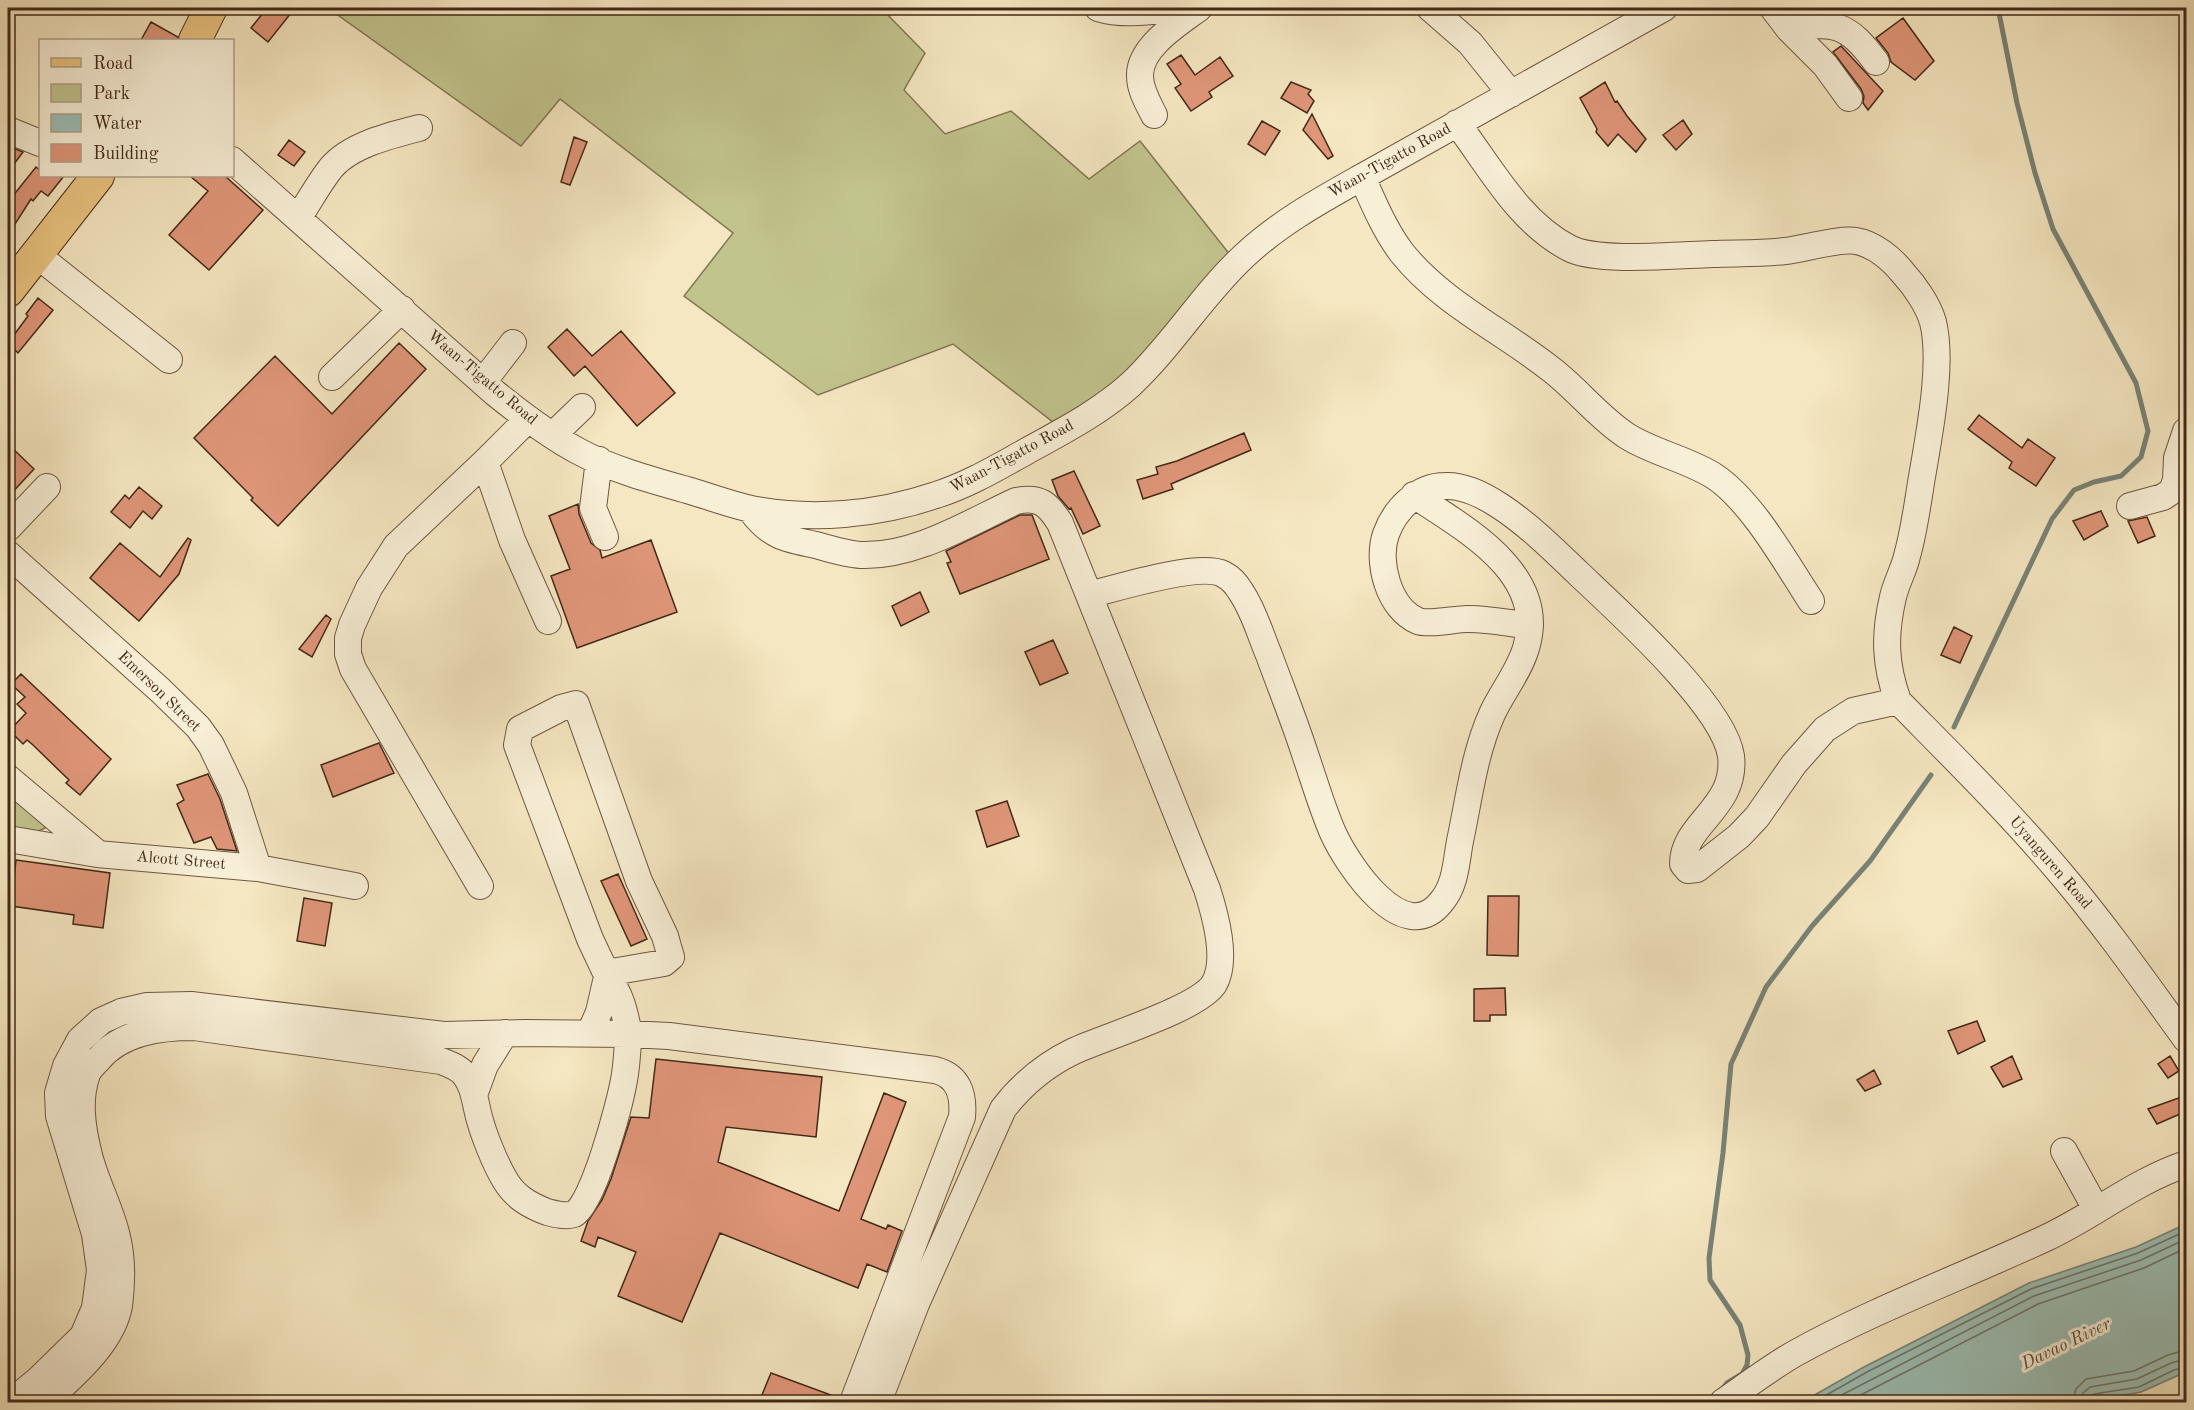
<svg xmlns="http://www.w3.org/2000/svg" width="2194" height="1410" font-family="'Old Standard TT',serif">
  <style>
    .green { fill: #c2c48e; stroke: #827653; stroke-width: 1.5 }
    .water { fill: #9cbfb6; stroke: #788377; stroke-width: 1.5 }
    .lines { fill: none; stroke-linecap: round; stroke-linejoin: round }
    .shore { stroke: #6f7467; stroke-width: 1.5 }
    .stream { stroke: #788377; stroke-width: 5 }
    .building { fill: #e09679; stroke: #422918; stroke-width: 1.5 }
    .minor-casing { stroke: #6f5842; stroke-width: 28 }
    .major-casing { stroke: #422918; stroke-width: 34 }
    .minor { stroke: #f8efd7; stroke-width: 26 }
    .major { stroke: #eac480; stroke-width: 32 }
    .labels { text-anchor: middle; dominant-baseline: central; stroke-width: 6; stroke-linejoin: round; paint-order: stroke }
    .street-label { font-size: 16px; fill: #422918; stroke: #f8efd7 }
    .water-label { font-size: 18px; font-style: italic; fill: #584e40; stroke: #f8efd7 }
  </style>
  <rect width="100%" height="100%" fill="#f5e7c1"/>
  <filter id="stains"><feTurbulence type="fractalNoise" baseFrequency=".00333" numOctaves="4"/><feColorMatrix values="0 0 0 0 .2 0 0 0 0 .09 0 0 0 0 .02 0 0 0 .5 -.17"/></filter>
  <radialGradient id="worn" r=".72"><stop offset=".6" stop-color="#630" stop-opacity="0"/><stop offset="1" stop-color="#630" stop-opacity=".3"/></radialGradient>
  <path class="green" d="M328,8H881L925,53L904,90L945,134L1011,111L1089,179L1140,141L1231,256L1142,355L1103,396L1053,422L953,344L818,395L684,296L733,233L560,99L521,146Z
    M8,786L45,821V828L30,835L8,833Z"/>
  <path class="water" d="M2186,1224V1372L2141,1392L2086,1402H1802L1864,1367L2029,1283L2136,1247Z"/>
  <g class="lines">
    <path class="shore" d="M1814,1402L1867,1372L2031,1289L2138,1253L2186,1231
      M1828,1402L2034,1296L2141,1260L2186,1239
      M1847,1402L2038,1304L2144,1268L2186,1248
      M2072,1402L2076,1389L2086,1379L2134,1371L2168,1355L2186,1350
      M2081,1402L2083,1393L2090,1387L2137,1379L2171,1363L2186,1359
      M2089,1402L2090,1397L2094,1394L2139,1387L2174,1370L2186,1367"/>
    <path class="stream" d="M1954,727L2052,519L2074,490L2094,482L2121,476L2141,457L2148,431L2136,383L2053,229L2035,173L2017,103L1998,8
      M1720,1392L1727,1383L1742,1374L1747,1365L1748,1355L1740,1325L1710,1280L1709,1258L1723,1153L1731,1064L1766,987L1812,926L1870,861L1931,775"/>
  </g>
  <path class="building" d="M267,8H295L268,42L251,28Z
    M1903,18L1934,61L1915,80L1891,62L1888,53L1876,38Z
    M151,22L178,37L177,40H141Z
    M1841,46L1883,91L1868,110L1863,103L1864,96L1861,89L1833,52Z
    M1181,55L1195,75L1220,57L1233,76L1209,92L1212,97L1191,111L1175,88L1181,84L1167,64Z
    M1291,82L1311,90L1308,94L1314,101L1307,113L1281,98Z
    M1605,82L1615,102L1617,101L1627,116L1646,139L1636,152L1618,134L1608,146L1596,132L1597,129L1580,98Z
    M1312,114L1333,156L1328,159L1303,130Z
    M1683,120L1692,134L1676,150L1663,135Z
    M1262,121L1280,131L1265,155L1248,144Z
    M574,137L587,142L570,185L561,182Z
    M289,140L305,152L294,166L278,155Z
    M8,146L23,152L8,172Z
    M36,167L40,170V176H64L48,196L41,191L33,201L31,199L8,235V202Z
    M190,176H225L263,210L209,270L169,235L208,191Z
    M38,298L53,310L18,353L8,343L28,316L26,314Z
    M567,329L592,356L621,331L675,393L637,426L585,366L574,376L548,347Z
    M399,343L426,369L278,526L251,500L253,498L194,438L275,356L332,414Z
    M1979,415L2022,448L2028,439L2055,458L2036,486L2009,468L2012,462L1968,429Z
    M1244,433L1251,450L1171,484L1173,489L1143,499L1137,480L1158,474L1156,467L1177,461Z
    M8,444L34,469L8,497Z
    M1074,471L1100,526L1083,534L1071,508L1069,509L1058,496L1052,480Z
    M139,487L162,506L152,519L143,511L130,528L111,512L125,495L129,499Z
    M578,504L579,514L591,543L600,550L602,558L651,540L677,612L577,648L551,576L570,569L549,516Z
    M2101,511L2108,526L2084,540L2073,521Z
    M1020,515H1032L1049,559L960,594L947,563L951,562L946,551Z
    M2147,517L2155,536L2138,543L2128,521Z
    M188,538L191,540L179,574L139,621L90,578L120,543L160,577Z
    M920,592L929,612L901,626L892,606Z
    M326,615L331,619L312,657L299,649Z
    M1954,627L1972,636L1960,663L1941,655Z
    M1053,640L1068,673L1040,685L1025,652Z
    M21,674L111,759L80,795L66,783L69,780L33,745L27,740L23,744L13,734L15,732L12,728L26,713L17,704L25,697L11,684Z
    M379,743L394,773L333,797L321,765Z
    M208,774L220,799L237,851L217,849L211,837L194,843L177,804L184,800L177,785Z
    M1007,801L1019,836L987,847L976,811Z
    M16,860L110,873L103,928L73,924L74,915L11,906Z
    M618,874L647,939L631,946L601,881Z
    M1488,896H1519L1518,956L1487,955Z
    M304,898L332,903L325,946L297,941Z
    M1505,988L1506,1015H1490V1021H1474V989Z
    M1977,1021L1985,1041L1958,1054L1948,1031Z
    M2012,1056L2022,1079L2003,1087L1991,1067Z
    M2170,1056L2179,1071L2168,1078L2158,1064Z
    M656,1059L822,1077L816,1137L726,1127L718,1162L839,1211L884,1093L906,1102L861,1219L886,1229L888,1225L902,1231L887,1272L867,1264L858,1288L720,1233L682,1322L618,1296L636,1252L598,1237L595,1247L581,1241L588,1221L602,1200L611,1179L631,1117L649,1118Z
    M1874,1070L1881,1084L1865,1091L1857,1080Z
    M2187,1095V1111L2157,1124L2148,1109Z
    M771,1373L839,1398L838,1402H759Z"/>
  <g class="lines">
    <defs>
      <path id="minor" d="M1098,8C1124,16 1151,11 1178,8
        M1430,8L1470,43L1511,94
        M1773,8L1789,29L1825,65L1849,98
        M1789,29C1835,21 1847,23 1876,62
        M1154,115C1148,103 1140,90 1140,76C1139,47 1179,23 1199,8
        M1457,123C1490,167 1519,222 1569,248C1597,263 1678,255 1712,254C1736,253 1761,254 1785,251C1803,249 1840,238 1856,241C1874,244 1892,259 1903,273C1915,286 1928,305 1933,322C1943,363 1930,429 1923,471C1918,499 1915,528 1907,556C1904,570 1896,583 1893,597C1884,635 1885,665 1898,701C1954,758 2011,814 2062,875C2106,927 2146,984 2186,1039
        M8,130L40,143
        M232,160L495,393C521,414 548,435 578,451C611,469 651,480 687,490C708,496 729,504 751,509C812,521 877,515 936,495C968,485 998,467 1027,451C1063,431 1100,412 1130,385C1172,346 1202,295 1244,256C1279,223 1321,200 1362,177L1664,8
        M1362,177C1373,202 1385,231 1402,253C1442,303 1503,331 1552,370C1578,390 1599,418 1627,436C1654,453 1687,459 1714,476C1752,501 1786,563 1811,601
        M298,218C309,202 319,183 331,168C350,145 391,135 419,128
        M37,255L169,360
        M332,377L402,309
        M483,382L513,343
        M553,435L582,407
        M599,460L593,508L605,537
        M485,462L512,540L548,621
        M2130,506L2163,497L2172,491L2176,480L2177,458L2186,431
        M750,509C769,536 785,539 816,545C830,549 846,554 861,555C915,557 968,523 1016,501C1040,496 1048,504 1060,523L1207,889C1215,914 1228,960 1214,984C1198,1009 1104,1037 1074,1051C1045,1065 1022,1084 1003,1109L916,1304L878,1402
        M8,528L47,487
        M8,554L160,690L198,727L211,745L234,793L258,868
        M1089,595C1116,588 1200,562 1223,574C1231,578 1237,585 1241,592C1254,611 1260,634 1269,655C1281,688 1294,720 1305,754C1314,780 1322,808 1333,833C1347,864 1404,951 1442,901C1456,884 1456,862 1460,841C1469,799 1474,754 1492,714C1502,692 1519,672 1526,648C1549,574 1465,529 1414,495
        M1530,626C1510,623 1489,619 1467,619C1455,619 1429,625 1418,621C1389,609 1376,562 1386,534C1395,509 1418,486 1445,486C1463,485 1485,496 1500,506C1529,525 1554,550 1579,574C1617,610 1724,706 1731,756C1737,808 1683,823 1683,864L1688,870L1697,869L1739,836L1757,817L1794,764L1825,729L1853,711L1898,701
        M8,778L97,853
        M8,839L97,854L258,868L355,886
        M480,886L353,669L348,654V638L352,625L369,588L396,546L485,462L528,419
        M607,977C621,993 625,1014 629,1034L669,1036L935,1070C959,1076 964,1095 962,1117L853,1402
        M590,1033L599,1012L607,977L606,973L590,939L517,745L520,729L561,708L576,704L639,881L665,936L671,957L664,963L606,973
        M474,1095L485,1065L505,1033
        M2064,1151L2096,1209
        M11,1402L38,1380L83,1336L95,1308L100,1270L95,1234L59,1116L58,1093L66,1066L80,1040L101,1021L121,1012L147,1006L191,1005L444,1035L524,1033L629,1034C627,1049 627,1065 624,1080C620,1103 593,1205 574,1214C566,1217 555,1214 547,1212C529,1205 515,1197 505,1180C495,1163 484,1136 479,1117C475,1102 474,1086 464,1074C458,1067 449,1064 441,1061L194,1027C160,1027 121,1032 98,1060C94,1064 89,1069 87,1074C78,1099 82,1126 88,1151C94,1179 109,1205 116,1233C122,1255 122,1283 119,1306C112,1344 72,1377 45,1402
        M1723,1402C1746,1386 1770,1368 1794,1354C1875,1309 1962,1277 2046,1238C2095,1215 2135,1181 2186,1164"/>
      <path id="major" d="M195,40L211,8
        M8,291L98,176"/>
    </defs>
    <use href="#minor" class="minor-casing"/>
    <use href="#major" class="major-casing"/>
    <use href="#minor" class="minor"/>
    <use href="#major" class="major"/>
  </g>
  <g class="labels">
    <g class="street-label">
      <text transform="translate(1390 161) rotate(-29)">Waan-Tigatto Road</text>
      <text transform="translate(482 378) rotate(40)">Waan-Tigatto Road</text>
      <text transform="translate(1012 457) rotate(-28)">Waan-Tigatto Road</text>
      <text transform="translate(159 692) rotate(44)">Emerson Street</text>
      <text transform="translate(181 861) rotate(5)">Alcott Street</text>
      <text transform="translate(2050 863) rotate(49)">Uyanguren Road</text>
    </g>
    <g class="water-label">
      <text transform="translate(2066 1344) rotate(-26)">Davao River</text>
    </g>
  </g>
  <rect width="2194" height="1410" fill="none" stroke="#f5e7c1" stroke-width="30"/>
  <rect x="9" y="9" width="2176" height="1392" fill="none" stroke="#422918" stroke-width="3"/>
  <rect x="15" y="15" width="2164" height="1380" fill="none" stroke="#422918" stroke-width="1.5"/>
  <rect x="39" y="39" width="195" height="138" fill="#f8efd7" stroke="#afa08b" stroke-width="1.5"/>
  <rect x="51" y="58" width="30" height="9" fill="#eac480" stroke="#afa08b" stroke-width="1.5"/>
  <text x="93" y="69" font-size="18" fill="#422918">Road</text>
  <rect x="51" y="84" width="30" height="18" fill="#c2c48e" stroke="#afa08b" stroke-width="1.5"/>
  <text x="93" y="99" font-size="18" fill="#422918">Park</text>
  <rect x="51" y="114" width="30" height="18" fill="#9cbfb6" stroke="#afa08b" stroke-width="1.5"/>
  <text x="93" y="129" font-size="18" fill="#422918">Water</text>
  <rect x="51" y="144" width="30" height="18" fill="#e09679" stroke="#afa08b" stroke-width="1.5"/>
  <text x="93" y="159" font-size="18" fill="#422918">Building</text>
  <rect width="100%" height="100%" filter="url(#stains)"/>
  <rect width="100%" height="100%" fill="url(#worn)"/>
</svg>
